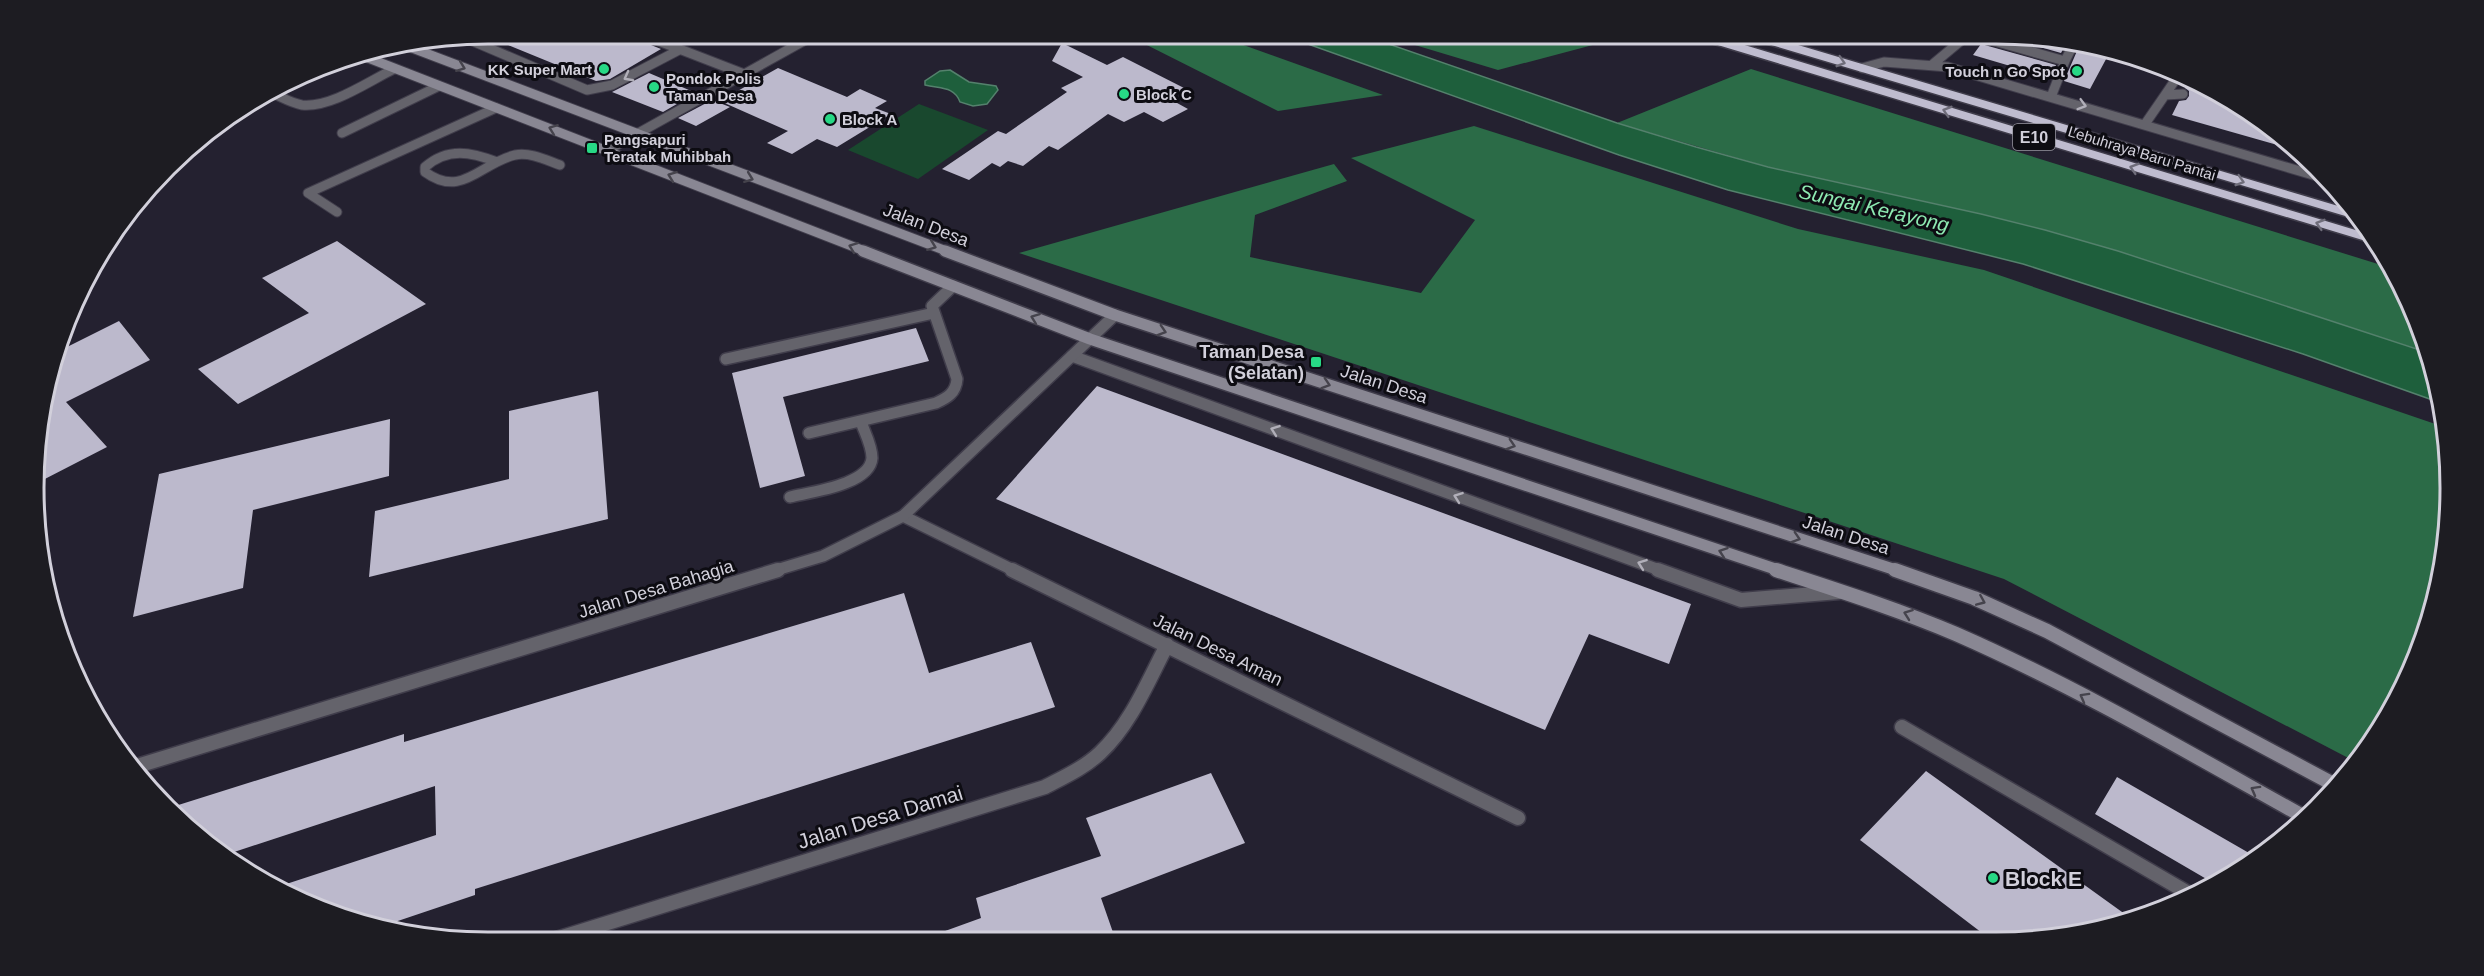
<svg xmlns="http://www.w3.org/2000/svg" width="2484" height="976" font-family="Arial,sans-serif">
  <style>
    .green { fill: #19482e }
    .forest { fill: #2b6b47 }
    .water { fill: #1e5f3c; stroke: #54816c; stroke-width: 1.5 }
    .building { fill: #bcb9cc }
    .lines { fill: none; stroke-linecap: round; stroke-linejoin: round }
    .service-far2-casing { stroke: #403d4b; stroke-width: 11 }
    .service-far1-casing { stroke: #403d4b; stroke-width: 14 }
    .service-casing { stroke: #403d4b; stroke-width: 17 }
    .minor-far2-casing { stroke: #403d4b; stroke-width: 11 }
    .minor-far1-casing { stroke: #403d4b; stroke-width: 14 }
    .minor-casing { stroke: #403d4b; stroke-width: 17 }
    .tertiary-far1-casing { stroke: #403d4b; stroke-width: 14 }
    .tertiary-casing { stroke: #403d4b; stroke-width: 17 }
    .secondary-far2-casing { stroke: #403d4b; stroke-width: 11 }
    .secondary-far1-casing { stroke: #403d4b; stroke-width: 14 }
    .secondary-casing { stroke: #403d4b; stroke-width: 17 }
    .motorway-casing { stroke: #403d4b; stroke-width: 3 }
    .service-far2 { stroke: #64636b; stroke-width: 9 }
    .service-far1 { stroke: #64636b; stroke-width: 11 }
    .service { stroke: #64636b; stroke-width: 14 }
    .minor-far2 { stroke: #64636b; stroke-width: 9 }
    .minor-far1 { stroke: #64636b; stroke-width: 11 }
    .minor { stroke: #64636b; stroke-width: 14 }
    .tertiary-far1 { stroke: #64636b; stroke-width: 11 }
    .tertiary { stroke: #64636b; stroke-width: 14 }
    .secondary-far2 { stroke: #898793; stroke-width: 9 }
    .secondary-far1 { stroke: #898793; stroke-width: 11 }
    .secondary { stroke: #898793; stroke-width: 14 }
    .motorway { fill: #bfbccf; fill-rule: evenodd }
    .oneway { stroke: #6f6d7a }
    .oneway2 { stroke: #45434c }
    .oneway3 { stroke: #b1afb9 }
    .poi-dot { fill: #27d885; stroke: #0d0c12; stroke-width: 2 }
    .labels { text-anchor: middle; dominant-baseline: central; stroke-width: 6; stroke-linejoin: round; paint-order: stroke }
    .far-poi-label { font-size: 15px; font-weight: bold; fill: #d2d0db; stroke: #0d0c12; text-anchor: start }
    .far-street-label { font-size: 15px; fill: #d2d0db; stroke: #0d0c12 }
    .shield { fill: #0d0c12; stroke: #97959f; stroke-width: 1.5 }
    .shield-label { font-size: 16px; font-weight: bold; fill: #d2d0db }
    .street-label { font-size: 18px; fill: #d2d0db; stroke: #0d0c12 }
    .poi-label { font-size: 18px; font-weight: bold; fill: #d2d0db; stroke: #0d0c12; text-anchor: end }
    .water-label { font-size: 20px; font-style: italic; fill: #8eeab2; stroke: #0d0c12 }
    .near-street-label { font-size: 21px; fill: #d2d0db; stroke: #0d0c12 }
    .near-poi-label { font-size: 21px; font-weight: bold; fill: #d2d0db; stroke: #0d0c12; text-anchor: start }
    .rim { fill: none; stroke: #d2d0db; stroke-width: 3 }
  </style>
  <rect width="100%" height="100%" fill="#242130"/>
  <path class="green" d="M919,104L988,130L918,179L848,150Z"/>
  <path class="forest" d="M1123,33H1210L1383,95L1278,111Z
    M1375,33H1638L1498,70Z
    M1751,69L2394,269L2427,342L2429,353L2118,251L2045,230L1981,214L1768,167L1617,123Z
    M1474,126L1798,229L1984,270L2447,428L2450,518L2435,606L2375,740L2356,762L2004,579L1019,253L1334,164L1347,181L1255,215L1250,257L1421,293L1475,220L1351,158Z"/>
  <path class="water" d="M1277,33H1357L1617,123L1696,147L1768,167L1981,214L2045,230L2118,251L2429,353L2441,403L2303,354L2023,264L1728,190L1619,155Z
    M950,70L969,82L996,86L998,90L987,104L973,106L960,102C954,86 940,89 925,85V81L940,71Z"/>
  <path class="building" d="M488,33H631L636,39L661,49L610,79L596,81L481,34Z
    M1990,33H1996L2067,42L2061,53Z
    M1062,43L1107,65L1123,57L1186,89L1168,98L1188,109L1163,122L1144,112L1124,122L1108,114L1058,150L1049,146L1023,166L1008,161L1000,167L992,163L969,180L942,169L998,131L1006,134L1067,92L1061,88L1083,77L1052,61Z
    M1981,44L2056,65L2051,78L1973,55Z
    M2080,44L2112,48L2090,89L2064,81Z
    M778,68L847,97L860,89L887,101L875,108L891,114L837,147L817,139L792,154L767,143L788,131L720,101Z
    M649,73L696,93L663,112L612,92Z
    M2190,77L2273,127L2299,151L2172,115L2179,101L2186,100L2189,96V91L2185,88Z
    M712,100L730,107L696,126L678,118Z
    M337,241L426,304L238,404L198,369L309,313L262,278Z
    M119,321L150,360L66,402L107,447L39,482L37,428L55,353Z
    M916,328L929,361L783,397L805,476L760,488L732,373Z
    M1097,386L1691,604L1669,664L1589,634L1545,730L996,499Z
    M598,391L608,519L369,577L375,511L509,479V411Z
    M390,419L389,476L253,510L243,588L133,617L159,474Z
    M904,593L929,673L1031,642L1055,707L475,889V895L377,928L287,896L274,888L436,835L435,786L222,856L211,849L172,807L404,734V742Z
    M1926,771L2129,917L2056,939H1990L1860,840Z
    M1211,773L1245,843L1101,898L1116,941L923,942V939L981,918L976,898L1101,856L1086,818Z
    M2117,777L2256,857L2215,884L2095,814Z"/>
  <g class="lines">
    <defs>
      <path id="service-far2" d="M638,33L744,74
        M463,37L587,90L612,85L679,50
        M2065,61L2074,43
        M1933,64L1969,34L2065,61L2051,97
        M1862,68L1884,62L1948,67L2330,180
        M267,91C278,95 290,103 302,105C331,108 369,81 394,69
        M2165,95L2180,73
        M2145,124L2165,95L2183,94
        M342,133L439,86
        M497,162C471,152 448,147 425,167V172C462,199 480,163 515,155C530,152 546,160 560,165
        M337,212L308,193L496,108"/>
      <path id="service-far1" d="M1072,356L1662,571
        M726,359L934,313
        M809,433L936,403C947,398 956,393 957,379L932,306L953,286
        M790,497C810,492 870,485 872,458C872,446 865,433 861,422"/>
      <path id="service" d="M1658,570L1741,600L1839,592"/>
      <path id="minor-far2" d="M608,150L818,33"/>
      <path id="minor-far1" d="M903,516L1015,571"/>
      <path id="minor" d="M1012,570L1518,818
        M1902,727L2195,897
        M543,943L1045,787C1064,777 1084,768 1100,753C1131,724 1148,681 1167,645"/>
      <path id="tertiary-far1" d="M773,571L823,556L903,516L1115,315"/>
      <path id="tertiary" d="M134,767L778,570"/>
      <path id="secondary-far2" d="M407,46L949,252
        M358,54L867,252"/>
      <path id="secondary-far1" d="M863,251L1090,339L1781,571
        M945,251L1115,315L1899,571"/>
      <path id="secondary" d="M1776,570C1837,590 1897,609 1956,634C2077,687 2191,754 2306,818
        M1895,570L1974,598L2047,631L2335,785"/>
      <path id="motorway" d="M1686,33H1705L2372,235L2379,245L1688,36Z
        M1739,33H1758L2355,211L2362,221L1741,36Z"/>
    </defs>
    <use href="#service-far2" class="service-far2-casing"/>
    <use href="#service-far1" class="service-far1-casing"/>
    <use href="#service" class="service-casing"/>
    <use href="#minor-far2" class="minor-far2-casing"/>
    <use href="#minor-far1" class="minor-far1-casing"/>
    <use href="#minor" class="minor-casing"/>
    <use href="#tertiary-far1" class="tertiary-far1-casing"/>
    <use href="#tertiary" class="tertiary-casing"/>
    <use href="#secondary-far2" class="secondary-far2-casing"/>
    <use href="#secondary-far1" class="secondary-far1-casing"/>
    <use href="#secondary" class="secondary-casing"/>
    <use href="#motorway" class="motorway-casing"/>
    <use href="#service-far2" class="service-far2"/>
    <use href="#service-far1" class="service-far1"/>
    <use href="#service" class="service"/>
    <use href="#minor-far2" class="minor-far2"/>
    <use href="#minor-far1" class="minor-far1"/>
    <use href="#minor" class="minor"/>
    <use href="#tertiary-far1" class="tertiary-far1"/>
    <use href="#tertiary" class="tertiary"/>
    <use href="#secondary-far2" class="secondary-far2"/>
    <use href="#secondary-far1" class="secondary-far1"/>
    <use href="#secondary" class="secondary"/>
    <use href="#motorway" class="motorway"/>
  </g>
  <defs><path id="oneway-chevron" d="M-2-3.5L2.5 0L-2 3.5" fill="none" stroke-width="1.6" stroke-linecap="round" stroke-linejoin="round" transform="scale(1.5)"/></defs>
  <g class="oneway">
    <use href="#oneway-chevron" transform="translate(1841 62) rotate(17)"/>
    <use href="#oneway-chevron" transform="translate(1947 111) rotate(-163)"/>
    <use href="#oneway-chevron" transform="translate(2134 168) rotate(-163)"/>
    <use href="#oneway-chevron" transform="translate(2240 181) rotate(17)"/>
    <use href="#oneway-chevron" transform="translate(2320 224) rotate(-163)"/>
  </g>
  <g class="oneway2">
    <use href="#oneway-chevron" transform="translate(461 67) rotate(21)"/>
    <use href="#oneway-chevron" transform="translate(553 129) rotate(-159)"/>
    <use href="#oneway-chevron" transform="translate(672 176) rotate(-159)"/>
    <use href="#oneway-chevron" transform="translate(749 178) rotate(21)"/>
    <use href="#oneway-chevron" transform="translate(932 246) rotate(21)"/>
    <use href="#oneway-chevron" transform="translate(853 247) rotate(-159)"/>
    <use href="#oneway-chevron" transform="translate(1035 318) rotate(-159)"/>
    <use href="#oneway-chevron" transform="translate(1162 331) rotate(18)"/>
    <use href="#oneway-chevron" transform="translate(1326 384) rotate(18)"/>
    <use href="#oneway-chevron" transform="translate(1511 445) rotate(18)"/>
    <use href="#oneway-chevron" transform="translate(1796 538) rotate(18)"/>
    <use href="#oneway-chevron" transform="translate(1723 552) rotate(-161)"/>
    <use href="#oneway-chevron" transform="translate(1981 601) rotate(23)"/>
    <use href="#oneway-chevron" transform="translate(1908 614) rotate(-160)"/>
    <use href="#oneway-chevron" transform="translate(2084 697) rotate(-151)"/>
    <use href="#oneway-chevron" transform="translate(2255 790) rotate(-151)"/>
  </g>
  <g class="oneway3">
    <use href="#oneway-chevron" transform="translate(628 77) rotate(152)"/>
    <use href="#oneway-chevron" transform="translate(2082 105) rotate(16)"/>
    <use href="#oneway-chevron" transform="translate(1275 430) rotate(-160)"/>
    <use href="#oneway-chevron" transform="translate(1458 497) rotate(-160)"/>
    <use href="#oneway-chevron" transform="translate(1642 564) rotate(-160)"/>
  </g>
  <g class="poi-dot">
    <circle cx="604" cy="69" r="6"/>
    <circle cx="2077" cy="71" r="6"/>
    <circle cx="654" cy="87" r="6"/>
    <circle cx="1124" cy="94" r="6"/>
    <circle cx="830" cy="119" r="6"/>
    <rect x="586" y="142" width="12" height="12" rx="3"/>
    <rect x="1310" y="356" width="12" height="12" rx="3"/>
    <circle cx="1993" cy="878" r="6"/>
  </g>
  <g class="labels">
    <g class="far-poi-label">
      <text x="592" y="69" text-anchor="end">KK Super Mart</text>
      <text x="2065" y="71" text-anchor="end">Touch n Go Spot</text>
      <text x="666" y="78">Pondok Polis<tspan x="666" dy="17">Taman Desa</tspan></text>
      <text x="1136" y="94">Block C</text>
      <text x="842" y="119">Block A</text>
      <text x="604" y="139">Pangsapuri<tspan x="604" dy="17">Teratak Muhibbah</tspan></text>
    </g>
    <g class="far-street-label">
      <text transform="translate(2142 153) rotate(17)">Lebuhraya Baru Pantai</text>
    </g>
    <rect class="shield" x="2013" y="124" width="42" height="26" rx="4.5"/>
    <g class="shield-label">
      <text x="2034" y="137">E10</text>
    </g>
    <g class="street-label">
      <text transform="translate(926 225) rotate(21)">Jalan Desa</text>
      <text transform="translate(1384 384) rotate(18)">Jalan Desa</text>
      <text transform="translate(1846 535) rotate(18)">Jalan Desa</text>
      <text transform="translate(656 589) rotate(-17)">Jalan Desa Bahagia</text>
      <text transform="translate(1218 650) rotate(26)">Jalan Desa Aman</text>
    </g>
    <g class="poi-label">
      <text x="1304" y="352">Taman Desa<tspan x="1304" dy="21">(Selatan)</tspan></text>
    </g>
    <g class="water-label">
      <text transform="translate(1874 208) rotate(13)">Sungai Kerayong</text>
    </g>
    <g class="near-street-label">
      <text transform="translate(880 817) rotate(-17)">Jalan Desa Damai</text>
    </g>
    <g class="near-poi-label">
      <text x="2005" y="878">Block E</text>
    </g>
  </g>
  <path d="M0 0H2484V976H0ZM488 44H1996A444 444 0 0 1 2440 488V488A444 444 0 0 1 1996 932H488A444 444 0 0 1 44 488V488A444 444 0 0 1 488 44Z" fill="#1d1c22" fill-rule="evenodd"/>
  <path class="rim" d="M488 44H1996A444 444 0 0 1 2440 488V488A444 444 0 0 1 1996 932H488A444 444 0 0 1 44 488V488A444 444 0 0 1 488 44Z"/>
</svg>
